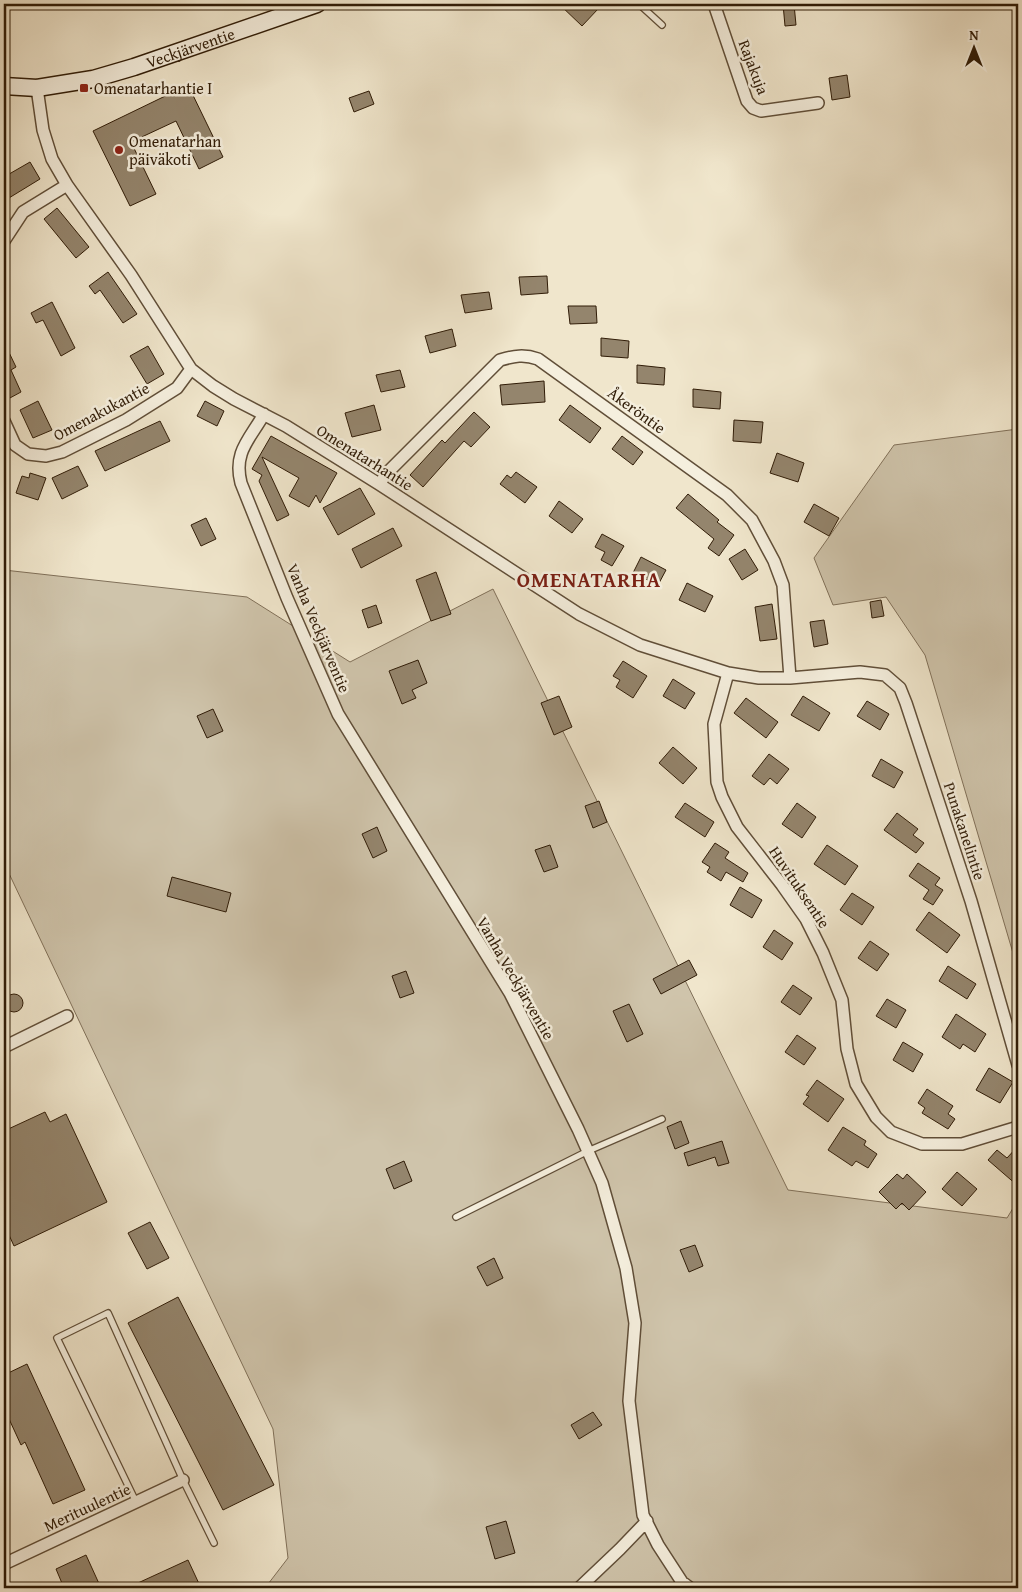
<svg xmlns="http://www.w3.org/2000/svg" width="1022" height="1592" font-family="'Gentium Book Plus',serif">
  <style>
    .green { fill: #cfc4ab; stroke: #807059 }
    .building { fill: #94856d; stroke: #301c07 }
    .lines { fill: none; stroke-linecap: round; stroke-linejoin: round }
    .lane-casing { stroke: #604e38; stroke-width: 8 }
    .street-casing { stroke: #604e38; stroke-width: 14 }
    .secondary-casing { stroke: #301c07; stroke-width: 19 }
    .lane { stroke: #f5efde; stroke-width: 5.5 }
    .street { stroke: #f5efde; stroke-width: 11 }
    .secondary { stroke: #f5efde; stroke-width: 16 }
    .poi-dot { fill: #8f2418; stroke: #f5efde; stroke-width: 2 }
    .labels { text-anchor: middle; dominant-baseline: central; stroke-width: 5; stroke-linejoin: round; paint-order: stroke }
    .street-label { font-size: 16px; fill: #301c07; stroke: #f5efde }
    .poi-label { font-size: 16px; fill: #301c07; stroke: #f5efde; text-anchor: start }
    .district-label { font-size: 21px; font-weight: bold; letter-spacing: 1px; fill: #7a1f14; stroke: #f5efde }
  </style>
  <rect width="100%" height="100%" fill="#f0e6cc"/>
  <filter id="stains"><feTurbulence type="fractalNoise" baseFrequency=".004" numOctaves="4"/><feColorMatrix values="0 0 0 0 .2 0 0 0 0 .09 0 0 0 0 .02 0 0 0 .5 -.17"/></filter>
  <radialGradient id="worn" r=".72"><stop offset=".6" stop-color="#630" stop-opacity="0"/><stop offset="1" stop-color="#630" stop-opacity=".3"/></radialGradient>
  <path class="green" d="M1018,429V970L925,655L886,597L833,605L814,558L894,445Z
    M4,570L247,597L350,662L493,589L788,1190L1007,1218L1018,1200V1588H265L288,1558L273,1429L4,863Z"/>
  <path class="building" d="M559,4H592L598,9L582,26Z
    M783,4H794L796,25L785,26Z
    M847,75L850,97L832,100L829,78Z
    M188,85L223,157L199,169L176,121L131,142L156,194L130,206L93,131Z
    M369,91L374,104L354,112L349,98Z
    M30,162L40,179L4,201V177Z
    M57,208L89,247L76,258L44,219Z
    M108,272L137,314L123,323L100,290L95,294L89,286Z
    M547,276L548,293L521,295L519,277Z
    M489,292L492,309L465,313L461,295Z
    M52,302L75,348L61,356L43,320L36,323L31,313Z
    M568,306H596L597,323L570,324Z
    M452,329L456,346L430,353L425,336Z
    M601,338L629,341L628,358L601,356Z
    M4,342L16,367L11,370L21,392L8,399L4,389Z
    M148,346L164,374L147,384L130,356Z
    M637,365L665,368L664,385L637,383Z
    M400,370L405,387L381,392L376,375Z
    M544,381L545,402L502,405L500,385Z
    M693,389L721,392L720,409L693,407Z
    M38,401L52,430L33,438L20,410Z
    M205,401L224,411L217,426L197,416Z
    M374,405L381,430L352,437L345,413Z
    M570,405L601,428L590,443L559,420Z
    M474,412L490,427L471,447L464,441L423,487L410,475L442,440L445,443Z
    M734,420L763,422L761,443L733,441Z
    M160,421L170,441L105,471L95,451Z
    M271,436L337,473L320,503L316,495L309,507L289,496L299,478L262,457L289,515L277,521L259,481L262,475L252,469Z
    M622,436L643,452L633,465L612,449Z
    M777,453L804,463L798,482L770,473Z
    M78,466L88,486L62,499L52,478Z
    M516,472L537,487L525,503L500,484L507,475L511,478Z
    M30,473L46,478L38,500L16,493L22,476L29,478Z
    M360,488L375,514L338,535L323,508Z
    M688,494L719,520L717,522L734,535L719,556L708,548L714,539L676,508Z
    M559,501L583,519L572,533L549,516Z
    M814,504L839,518L829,536L804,522Z
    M206,518L216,539L201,546L191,525Z
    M393,528L402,546L361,568L352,549Z
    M602,534L624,546L612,566L601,560L605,552L595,547Z
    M745,549L758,570L742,580L729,559Z
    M641,557L666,570L658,585L633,573Z
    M436,572L451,614L431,621L416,580Z
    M687,583L713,596L705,612L679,600Z
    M881,600L884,616L872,618L870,602Z
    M772,604L777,639L760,641L755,607Z
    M376,605L382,623L368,628L362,610Z
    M824,620L828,644L814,647L810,622Z
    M418,660L427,683L412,690L416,698L402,704L389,671Z
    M623,661L647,676L633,698L616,687L620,680L613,676Z
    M673,679L695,693L685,709L663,696Z
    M559,696L572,727L554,735L541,703Z
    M803,696L830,713L819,731L791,715Z
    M746,698L778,722L766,738L734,713Z
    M867,701L889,714L880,730L857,716Z
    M213,709L223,731L207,738L197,716Z
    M673,747L697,768L683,784L659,763Z
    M769,754L789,769L777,784L770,778L764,785L752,776Z
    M881,759L903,772L894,788L872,776Z
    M599,801L607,822L593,828L585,806Z
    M685,803L714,822L705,837L675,817Z
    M797,803L816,817L802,838L782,824Z
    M897,813L918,829L913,835L924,843L916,853L884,830Z
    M377,827L387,851L373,858L362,834Z
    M715,843L729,852L725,858L748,873L743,882L726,872L721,881L707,872L710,867L702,862Z
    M550,845L558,867L544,872L535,850Z
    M827,845L858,866L845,885L814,864Z
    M918,863L940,878L935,885L943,890L933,905L923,899L929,890L909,876Z
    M172,877L231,893L226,912L167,896Z
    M740,887L762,900L752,918L730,905Z
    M852,893L874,907L862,925L840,910Z
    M929,912L960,935L947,953L916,930Z
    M774,930L793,943L782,960L763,947Z
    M870,941L889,954L877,971L858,958Z
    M689,960L697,975L661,994L653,979Z
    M948,966L976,984L967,999L939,981Z
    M406,971L414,993L400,998L392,976Z
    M793,985L812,998L800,1015L781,1002Z
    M5 1003a9 9 0 1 1 18 0a9 9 0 1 1-18 0Z
    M887,999L906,1010L896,1028L876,1016Z
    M629,1004L643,1034L627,1042L613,1011Z
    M956,1014L986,1034L975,1052L963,1044L960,1049L942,1037Z
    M797,1035L816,1048L804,1065L785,1052Z
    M903,1042L923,1054L913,1072L893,1060Z
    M989,1068L1013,1082L1000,1103L976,1090Z
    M817,1080L844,1099L828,1122L803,1104L809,1096L806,1095Z
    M927,1089L953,1106L948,1114L955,1119L948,1129L922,1113L925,1108L918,1103Z
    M45,1112L50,1122L66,1114L107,1202L14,1246L4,1224V1131Z
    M681,1121L689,1143L675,1149L667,1127Z
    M843,1127L866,1141L864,1145L877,1154L868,1168L856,1161L852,1166L828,1150Z
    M722,1141L729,1163L718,1166L715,1157L688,1166L684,1153Z
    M1018,1146V1186L988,1160L997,1150L1007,1158Z
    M404,1161L412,1181L394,1189L386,1169Z
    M957,1172L977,1189L962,1206L942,1189Z
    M897,1174L903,1179L907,1174L926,1192L909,1210L902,1203L896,1209L879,1192Z
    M150,1222L169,1258L147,1269L128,1233Z
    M695,1245L703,1266L689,1272L680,1250Z
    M494,1258L503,1278L487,1286L477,1267Z
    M178,1297L274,1485L223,1510L128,1323Z
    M27,1364L85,1490L53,1504L25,1442L21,1445L4,1408V1375Z
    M593,1412L602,1425L579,1439L571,1425Z
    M506,1521L515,1553L495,1559L486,1527Z
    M86,1555L101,1588H64L56,1569Z
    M188,1560L201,1588H127Z"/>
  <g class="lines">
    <defs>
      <path id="lane" d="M639,4L662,25
        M456,1217L588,1151L662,1119
        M136,1502L57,1338L108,1313L183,1480L214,1543"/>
      <path id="street" d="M714,4L747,101L753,108L761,111L818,103
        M37,88L43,130L52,159L67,185L131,275L191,369L213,386L234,399L286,426L379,484L579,614L640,645L728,673L759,678H790L860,672L885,675L900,688L906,703L971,901L1018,1065
        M4,241L23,212L67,185
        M264,414C250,439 233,452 241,483L287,598L338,714L510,993L578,1129L602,1183L626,1268L635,1323L629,1401L643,1515L658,1545L682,1582L690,1588
        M4,421L15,445L28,454L46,456L62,452L126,420L177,388L191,369
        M379,484L389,471L500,360C514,356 524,354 538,359L727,495L752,520L774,561L783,585L790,678
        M728,673L714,724L717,782L722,797L737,827L782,885L806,919L823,953L842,1000L847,1049L856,1084L876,1117L891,1132L922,1144H962L1018,1127
        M4,1047L67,1016
        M4,1564L183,1480
        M579,1588L620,1549L647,1521"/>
      <g id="secondary">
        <path id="s1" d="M4,86L37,88L93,79L134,67L317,4"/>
      </g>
    </defs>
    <use href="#lane" class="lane-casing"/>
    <use href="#street" class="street-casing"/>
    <use href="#secondary" class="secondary-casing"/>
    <use href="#lane" class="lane"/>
    <use href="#street" class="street"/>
    <use href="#secondary" class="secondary"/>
  </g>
  <g class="poi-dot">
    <rect x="79" y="83" width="10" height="10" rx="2.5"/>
    <circle cx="119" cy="150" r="5"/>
  </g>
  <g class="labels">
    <g class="street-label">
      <text stroke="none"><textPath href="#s1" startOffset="192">Veckjärventie</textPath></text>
      <text transform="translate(754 67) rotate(69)">Rajakuja</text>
      <text transform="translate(637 410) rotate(36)">Åkeröntie</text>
      <text transform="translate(101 411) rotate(-28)">Omenakukantie</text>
      <text transform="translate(365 457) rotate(32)">Omenatarhantie</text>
      <text transform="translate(319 628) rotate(67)">Vanha Veckjärventie</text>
      <text transform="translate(965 831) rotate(72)">Punakanelintie</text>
      <text transform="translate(800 887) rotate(56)">Huvituksentie</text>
      <text transform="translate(516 978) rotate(60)">Vanha Veckjärventie</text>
      <text transform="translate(87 1507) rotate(-25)">Merituulentie</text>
    </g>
    <g class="poi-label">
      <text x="94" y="88">Omenatarhantie I</text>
      <text x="129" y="141">Omenatarhan<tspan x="129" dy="18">päiväkoti</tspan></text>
    </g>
    <g class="district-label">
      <text x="589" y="579">OMENATARHA</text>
    </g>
  </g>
  <rect width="1022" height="1592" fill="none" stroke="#f0e6cc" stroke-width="20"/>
  <rect x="5" y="5" width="1012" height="1582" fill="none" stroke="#301c07" stroke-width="2.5"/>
  <rect x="10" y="10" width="1002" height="1572" fill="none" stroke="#301c07"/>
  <g transform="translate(974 48)" stroke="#f5efde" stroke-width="4" paint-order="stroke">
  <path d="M0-4L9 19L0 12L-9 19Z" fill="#301c07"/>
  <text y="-8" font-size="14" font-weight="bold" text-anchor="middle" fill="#301c07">N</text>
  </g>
  <rect width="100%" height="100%" filter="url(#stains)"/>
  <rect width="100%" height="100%" fill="url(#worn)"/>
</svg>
